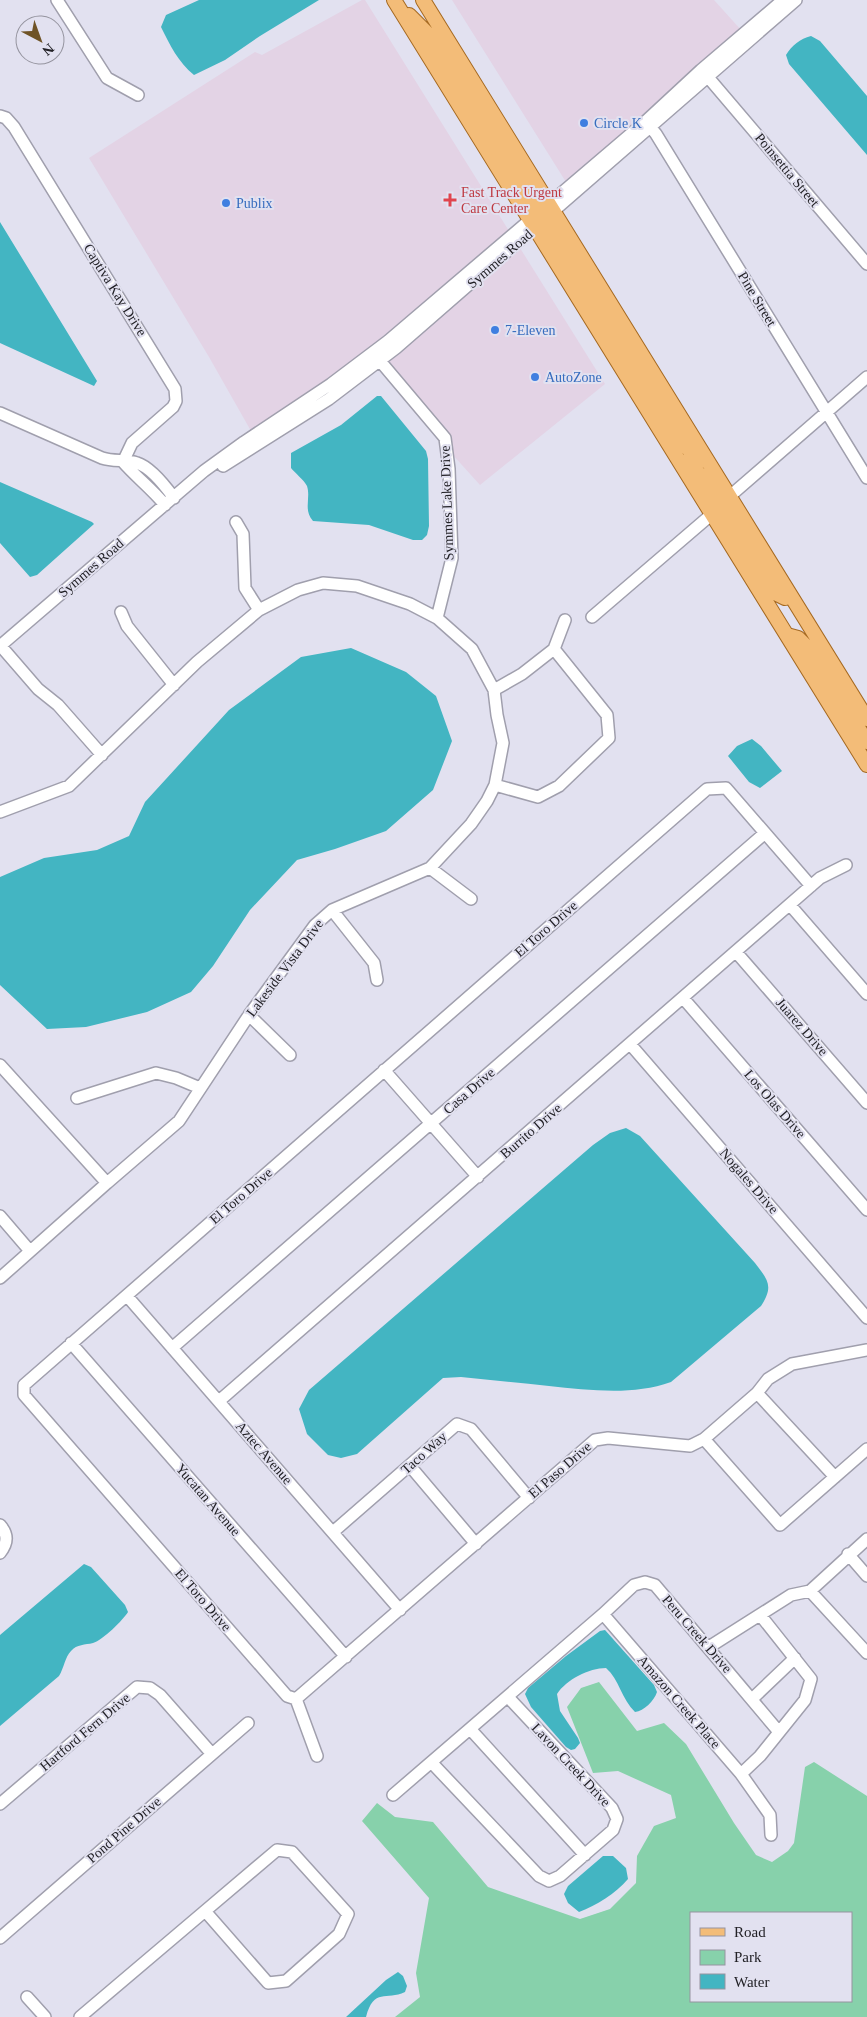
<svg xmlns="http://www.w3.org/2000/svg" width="867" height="2017" font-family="'Times New Roman',serif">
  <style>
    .commercial { fill: #e3d3e5 }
    .green { fill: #87d1ab; fill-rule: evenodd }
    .water { fill: #43b5c2 }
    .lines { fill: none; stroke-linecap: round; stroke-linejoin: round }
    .minor-casing { stroke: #a09fad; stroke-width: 14 }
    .major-casing { stroke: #a56921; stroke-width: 16 }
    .minor { stroke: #fff; stroke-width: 11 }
    .major { stroke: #f3bc78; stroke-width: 14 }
    .shop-dot { fill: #3f7fe0; stroke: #e2e1f0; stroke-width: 2 }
    .health-dot { fill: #e0444e; stroke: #e2e1f0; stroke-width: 2 }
    .labels { text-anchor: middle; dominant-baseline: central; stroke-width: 4; stroke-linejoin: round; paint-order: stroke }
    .shop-label { font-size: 14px; fill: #366cbe; stroke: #e2e1f0; text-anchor: start }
    .street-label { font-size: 14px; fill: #222126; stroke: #e2e1f0 }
    .health-label { font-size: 14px; fill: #be3a42; stroke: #e2e1f0; text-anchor: start }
  </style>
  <rect width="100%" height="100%" fill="#e2e1f0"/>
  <path class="commercial" d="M362,0H365L509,231L400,325L343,370L251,431L209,357L89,158L255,52L262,55Z
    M452,0H714L742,31L566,182Z
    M520,248L605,384L480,485L452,454L386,362Z"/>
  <path class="green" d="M599,1682L637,1731L664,1723L686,1744L734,1823L756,1855L772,1862L788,1851L794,1843L805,1767L814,1762L867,1796V2017H395L420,1997L416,1973L429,1898L362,1821L377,1803L395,1817L433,1822L488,1887L580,1919L610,1909L636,1883L637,1856L654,1826L676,1818L671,1795L618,1771L593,1773L567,1707L581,1688ZM691,1913H851V2001H691Z"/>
  <path class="water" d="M199,0H319L260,36L225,60L194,75C178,62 170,45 161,27L166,15Z
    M811,36L820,41L867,96V155L789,64L786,55C792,45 800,39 811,36Z
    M0,222L97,381L94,386L0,343Z
    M377,396H381L426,451L428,459L429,526L427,535L422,540H413L369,525L313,521C303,510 311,498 307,486C304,480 295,473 291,468V453L341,425Z
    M0,482L92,522L94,524L37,575L30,577L0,543Z
    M351,648L406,672L436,696L452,741L433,790L386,831L335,849L297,860L250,910L213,966L191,992L147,1012L86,1027L47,1029L0,985V877L44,858L97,850L129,836L145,802L229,710L301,657Z
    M752,739L761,746L782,771L760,788L749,782L728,756L737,746Z
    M626,1128L640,1136L755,1263C768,1280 774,1286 761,1306L671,1382C632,1396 589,1390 549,1386C519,1383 490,1380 461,1377L443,1378L357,1454L341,1458L328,1455L307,1434L299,1409L309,1390L593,1145L610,1133Z
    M84,1564L91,1567L125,1605L128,1612C123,1620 103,1640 93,1643C85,1645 77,1644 71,1651C65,1657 64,1668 59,1676L0,1726V1635Z
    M605,1630L654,1685L657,1692C654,1701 644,1711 635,1712C622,1700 619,1679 606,1668C589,1668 566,1680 557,1694L560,1711L578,1738L580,1743L575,1749L571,1750L566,1747L531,1707L525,1694L528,1688L566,1656L600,1631Z
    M603,1856H613L626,1868L628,1879C615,1894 597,1905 579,1912L568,1903L564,1894L568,1886Z
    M398,1972L403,1976L407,1986L405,1992C386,2001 374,1987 366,2017H346L386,1980Z"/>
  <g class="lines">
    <defs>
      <path id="minor" d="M57,0L107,78L138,95
        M707,76L867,264
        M0,116L6,118L14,127L175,389L176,401L173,407L132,443L123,462
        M647,123L656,134L867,478
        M375,355L445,438L449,469L452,558L437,618
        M0,413L102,458C114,462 126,459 137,463C150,467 166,487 174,498
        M123,462C136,477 152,489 165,505
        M223,466L329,399L396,348L796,0
        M730,496L867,377
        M236,522L243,534L245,588L259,610
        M121,612L127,626L174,685
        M592,617L712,514
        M0,645L38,689L58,705L102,755
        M0,646L204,471L244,442L331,384L388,341L646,121L701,70L783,0
        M494,690L522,674L554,649L565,620
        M495,785L538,797L559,786L609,738L607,715L554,649
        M0,812L69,786L197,662L259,610L298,590L323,583L357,586L410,604L437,618L472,649L494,690L497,715L503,743L495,785L487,801L471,824L430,868L332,910L315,925L249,1015L179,1121L107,1183L0,1065
        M430,868L471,899
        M790,905L867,994
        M332,910L374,963L377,980
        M736,952L867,1103
        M683,998L867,1210
        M249,1015L290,1055
        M630,1044L867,1318
        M384,1070L478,1177
        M77,1098L156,1073L176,1078L200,1088
        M0,1216L30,1251
        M0,1278L107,1183
        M127,1296L400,1610
        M71,1343L346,1657
        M172,1348L765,833
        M757,1393L835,1477
        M219,1401L820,878L846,865
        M704,1439L780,1525L867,1449
        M410,1466L476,1544
        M0,1525C8,1534 8,1543 0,1553
        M333,1532L457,1424L471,1429L529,1498
        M848,1554L867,1576
        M810,1591L867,1653
        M810,1591L867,1539
        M603,1614L741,1774L770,1815L771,1835
        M709,1647L791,1595L810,1591
        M296,1699L595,1440L608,1438L690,1446L704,1439L757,1393L768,1379L792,1364L867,1350
        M752,1699L795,1658
        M471,1730L585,1855
        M317,1756L296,1699L287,1696L24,1395V1385L707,789L726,788L811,886
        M432,1763L539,1876L549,1881L560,1876L613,1830L617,1819L612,1808L508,1697
        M741,1774L760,1756L805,1700L811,1679L761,1616
        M393,1795L603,1614L634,1585L645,1582L655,1585L779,1732
        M0,1804L137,1687L150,1688L160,1695L212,1754
        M277,1850L292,1852L348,1914L339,1934L286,1981L268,1983L205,1911Z
        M0,1938L248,1723
        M27,1997L45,2017
        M80,2017L205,1911"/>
      <path id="major" d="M394,0L867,765
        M423,0L867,719
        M409,15L435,41L545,218
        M538,213L686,447L702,461
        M685,461L705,479L777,594L785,598L791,596
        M787,635L798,638L808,648L867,742"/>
    </defs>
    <use href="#minor" class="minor-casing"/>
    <use href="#major" class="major-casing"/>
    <use href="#minor" class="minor"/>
    <use href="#major" class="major"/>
  </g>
  <g class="shop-dot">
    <circle cx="584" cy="123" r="5"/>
    <circle cx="226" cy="203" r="5"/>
    <circle cx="495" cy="330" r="5"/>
    <circle cx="535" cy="377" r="5"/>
  </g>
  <path class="health-dot" d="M447.5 192.5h5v5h5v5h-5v5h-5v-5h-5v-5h5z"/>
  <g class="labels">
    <g class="shop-label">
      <text x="594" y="123">Circle K</text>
      <text x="236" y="203">Publix</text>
      <text x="505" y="330">7-Eleven</text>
      <text x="545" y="377">AutoZone</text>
    </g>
    <g class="street-label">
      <text transform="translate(787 170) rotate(50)">Poinsettia Street</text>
      <text transform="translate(500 259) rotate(-41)">Symmes Road</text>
      <text transform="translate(115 290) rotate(58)">Captiva Kay Drive</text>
      <text transform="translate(757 299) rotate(59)">Pine Street</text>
      <text transform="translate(447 503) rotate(-92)">Symmes Lake Drive</text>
      <text transform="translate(91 568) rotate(-41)">Symmes Road</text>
      <text transform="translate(546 929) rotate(-41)">El Toro Drive</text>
      <text transform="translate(285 968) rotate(-53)">Lakeside Vista Drive</text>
      <text transform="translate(802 1027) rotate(49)">Juarez Drive</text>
      <text transform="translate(469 1091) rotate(-41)">Casa Drive</text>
      <text transform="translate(775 1104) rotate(49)">Los Olas Drive</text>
      <text transform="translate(531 1131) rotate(-41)">Burrito Drive</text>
      <text transform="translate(749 1181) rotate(49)">Nogales Drive</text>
      <text transform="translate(241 1196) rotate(-41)">El Toro Drive</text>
      <text transform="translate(264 1453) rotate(49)">Aztec Avenue</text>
      <text transform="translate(424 1453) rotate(-42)">Taco Way</text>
      <text transform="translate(560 1470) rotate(-41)">El Paso Drive</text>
      <text transform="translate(208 1500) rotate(49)">Yucatan Avenue</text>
      <text transform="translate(203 1600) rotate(49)">El Toro Drive</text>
      <text transform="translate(697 1634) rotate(49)">Peru Creek Drive</text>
      <text transform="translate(679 1702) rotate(49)">Amazon Creek Place</text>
      <text transform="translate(85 1732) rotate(-40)">Hartford Fern Drive</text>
      <text transform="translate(571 1765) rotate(47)">Lavon Creek Drive</text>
      <text transform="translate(124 1830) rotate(-41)">Pond Pine Drive</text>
    </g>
    <g class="health-label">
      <text x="461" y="192">Fast Track Urgent<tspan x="461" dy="16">Care Center</tspan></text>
    </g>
  </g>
  <rect x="690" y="1912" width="162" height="90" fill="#e2e1f0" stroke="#95949f"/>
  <rect x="700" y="1928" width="25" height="8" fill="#f3bc78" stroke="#95949f"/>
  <text x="734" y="1937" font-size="15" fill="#222126">Road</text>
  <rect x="700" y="1950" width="25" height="15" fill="#87d1ab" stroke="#95949f"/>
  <text x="734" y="1962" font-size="15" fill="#222126">Park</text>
  <rect x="700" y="1974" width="25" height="15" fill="#43b5c2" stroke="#95949f"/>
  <text x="734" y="1987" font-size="15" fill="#222126">Water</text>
  <g transform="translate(40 40) rotate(139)"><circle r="24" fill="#e2e1f0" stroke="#95949f"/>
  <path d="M0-4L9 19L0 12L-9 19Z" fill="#6f5326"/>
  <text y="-8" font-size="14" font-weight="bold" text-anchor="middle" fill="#222126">N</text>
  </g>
</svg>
